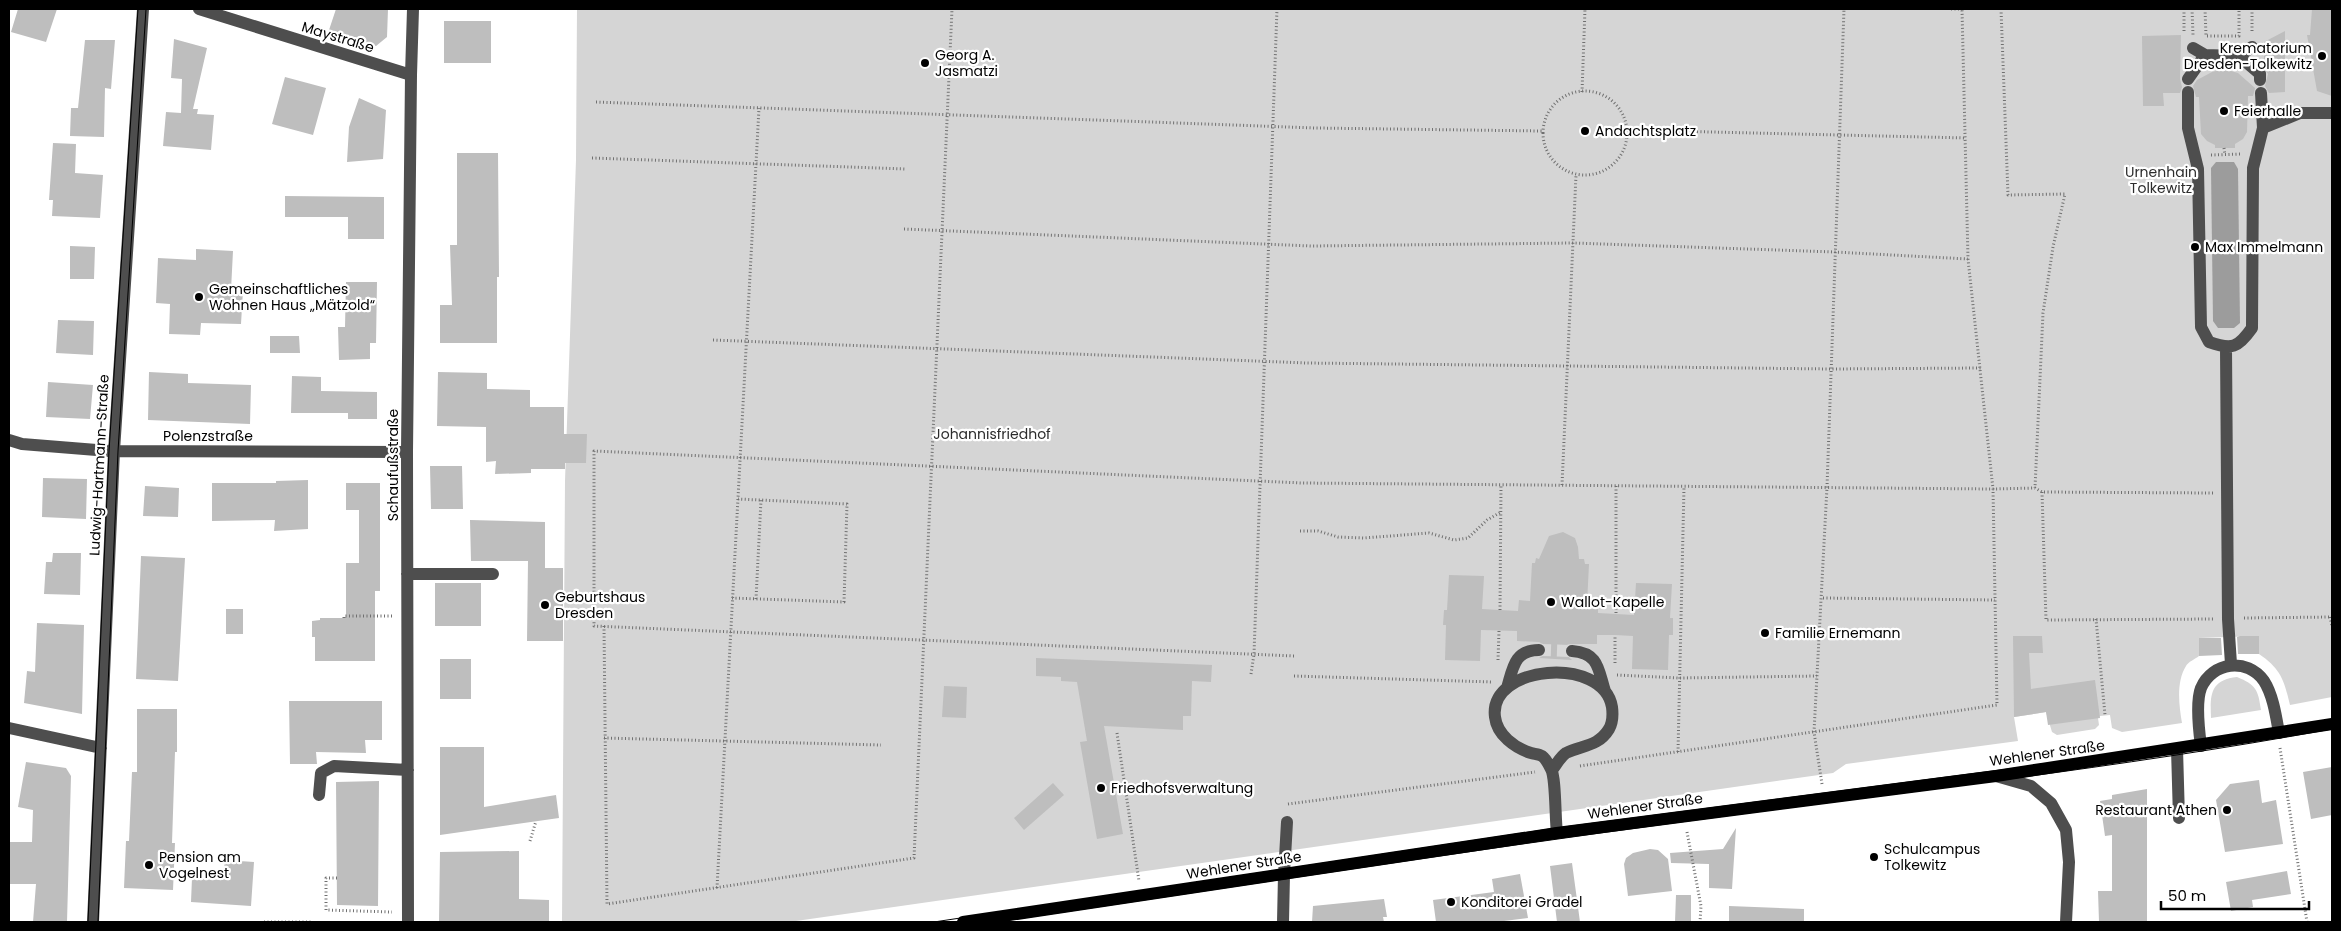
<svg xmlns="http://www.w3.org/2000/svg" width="2341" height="931" font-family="Poppins,sans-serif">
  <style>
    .green { fill: #d5d5d5 }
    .water { fill: #9c9c9c }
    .building { fill: #bebebe }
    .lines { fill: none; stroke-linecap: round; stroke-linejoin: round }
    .minor-tunnel { stroke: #d9d9d9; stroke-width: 12; stroke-dasharray: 12 6; stroke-linecap: butt }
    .path { stroke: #707070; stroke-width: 3; stroke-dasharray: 1 2.5; stroke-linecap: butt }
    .minor { stroke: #4e4e4e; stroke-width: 12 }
    .major { stroke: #000; stroke-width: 12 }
    .tram { stroke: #000; stroke-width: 1 }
    .poi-dot { fill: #000; stroke: #fff; stroke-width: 2 }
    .labels { text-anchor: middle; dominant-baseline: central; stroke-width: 4.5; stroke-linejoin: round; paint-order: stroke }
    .street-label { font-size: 14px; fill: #000; stroke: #fff }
    .poi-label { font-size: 14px; fill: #000; stroke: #fff; text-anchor: start }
    .park-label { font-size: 14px; fill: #2c2c2c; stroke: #fff }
  </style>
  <rect width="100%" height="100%" fill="#fff"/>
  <path class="green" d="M577,9H2332V697L2290,705C2284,680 2281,669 2259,654L2258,636L2199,638V656C2195,659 2188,662 2186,666C2176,682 2179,705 2182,723L2122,732L2112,728L2110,715L2100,716L2098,718L2099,725L2095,729L2057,735L2052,732L2046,712L2014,717L2018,741L1846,764L1833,773L789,922H562L565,481L576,160Z
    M2237,677C2256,685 2258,689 2261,710L2211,718C2210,695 2210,680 2237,677Z"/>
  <path class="water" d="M2216,162H2234L2238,169L2240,323L2234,328H2218L2213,321L2211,168Z"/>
  <path class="building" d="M18,9H57L46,42L11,32Z
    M336,9H388L387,37L376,46L329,30Z
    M2312,9H2332V96L2317,91L2307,35H2310Z
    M444,21H491V63H444Z
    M2285,31V92L2269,93L2265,86L2268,74L2264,67V42Z
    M2181,35L2180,79L2182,87L2180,93H2163L2164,106H2143L2142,36Z
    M174,39L207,48L193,109H198L197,114L214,115L211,150L163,146L166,112L181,113L182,79L171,78Z
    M85,40H115L111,89L105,88L104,137L70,136L71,108H78Z
    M2224,69L2238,73L2255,88L2253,96H2248L2247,132L2243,139L2235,144V148H2215V145L2207,141L2201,134L2199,97H2196L2193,86L2197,80L2212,72Z
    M285,77L326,88L313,135L272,124Z
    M359,98L386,110L383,159L347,162L349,127Z
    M53,143L76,144L75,173L103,175L100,218L52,216L53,200H49Z
    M457,153H498L499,277H497V343H440V305H452L450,245H457Z
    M285,196L384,197V239H348V217H285Z
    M70,246L95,247L94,279H70Z
    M196,249L233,251L231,290H243L241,324L201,323L200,335L169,334L170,304L156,303L158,258L196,260Z
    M346,282H377L376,343H370V359L339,360L338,327H345Z
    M58,320L94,321L93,355L56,353Z
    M270,336H299L300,353H270Z
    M149,372L188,374V383L251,385L250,424L148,420Z
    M438,372L487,373V389L530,390V407H564V434H587L586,463H565V469H531V473L495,474L496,461L486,462V427L437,426Z
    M292,376L321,377V391L377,392V419H348V413H291Z
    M48,382L93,385L90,419L46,417Z
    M430,466H462L463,509H431Z
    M43,478L87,479L86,519L42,517Z
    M308,480V529L274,531L275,520L212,521V483H276V481Z
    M346,483H380V591H375V661H315V637H312V621L320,620V618H346V563H359V510H346Z
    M145,486L179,488L178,517L143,516Z
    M470,520L545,522V568H563V641H527L528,561H471Z
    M1563,532L1575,538L1578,547L1579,559H1584L1585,564H1589L1587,604H1598V613L1634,615L1636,583L1672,584L1670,618H1673V635H1669L1668,670L1632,669L1633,636L1615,635H1597V644H1569L1565,646L1564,653L1572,660L1539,658L1546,654L1545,645L1539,642L1517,641V631L1481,630L1480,661L1445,660L1446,625H1443L1444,610H1447L1449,575L1484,576L1482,609L1518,611L1519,600L1530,601L1532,563H1535L1536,558L1539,559L1549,536Z
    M53,553H81L80,595L44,594L46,562H52Z
    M141,556L185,558L178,681L136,679Z
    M435,583H481V626H435Z
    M226,609H243V634H226Z
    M37,623L84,625L82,714L24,703L27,671L35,672Z
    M2013,636H2042L2043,653H2029L2031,689L2095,680L2100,718L2048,725L2046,712L2014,717Z
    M2240,636H2259V654H2238L2237,637Z
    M2199,638H2221L2222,655L2199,656Z
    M1036,658L1212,665L1211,682L1192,681L1191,716H1183V730L1104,726L1123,834L1097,839L1080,742L1087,741L1077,682L1061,681V677L1036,676Z
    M440,659H471V699H440Z
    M944,686L967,687L966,718L942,717Z
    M289,701H382V740H365L366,753L316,752L317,764H290Z
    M137,709H177V752H175L172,843H175L173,890L124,888L126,841H129L132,772H137Z
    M440,747H484V807L556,795L559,818L440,835Z
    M26,762L66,768L71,776L67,922H33L36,884H9V842H32L33,810L18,807Z
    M2332,767V815L2311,819L2303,772Z
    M2259,780L2262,803L2276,800L2283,844L2225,852L2216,800L2230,784Z
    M379,781L378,906L337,905L336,782Z
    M1053,783L1064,795L1024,830L1014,818Z
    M2147,789V922H2099L2098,891H2112V835L2105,836L2100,801L2112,799V795Z
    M1736,828L1732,889L1709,888V864L1671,863L1670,853L1723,849Z
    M1650,849L1658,850L1668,859L1672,891L1628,896L1624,864L1626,858L1633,853Z
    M519,851V899L549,900V922H439L440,852Z
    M225,860L254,862L251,906L191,902L192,878L223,880Z
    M1572,863L1580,922H1557L1550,866Z
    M2287,871L2291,894L2252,900L2253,907L2231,911L2226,882Z
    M1520,874L1528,918L1496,922H1436L1433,900L1494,892L1492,879Z
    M1676,895H1691V922H1675Z
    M1384,899L1387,917H1383L1384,922H1312L1313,906Z
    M1729,906L1804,909V922H1729Z"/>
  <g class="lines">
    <path class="minor-tunnel" d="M1539,650L1572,651"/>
    <path class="path" d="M1951,9H1962
      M2001,9L2008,195L2065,194L2053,247L2043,313L2035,488
      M2184,9V33
      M2192,9L2193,35
      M2205,9L2206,36H2239V9
      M2252,9V33
      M1543 133a42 42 0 1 1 84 0a42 42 0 1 1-84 0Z
      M1582,92L1585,9
      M596,102L1316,128L1542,131
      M1627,130L1966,138
      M2224,148L2225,155
      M2211,155L2242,154
      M592,158L906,169
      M904,229L1311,246L1573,243L1835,252L1968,259
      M713,340L1307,363L1831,369L1981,368
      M1562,485L1576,175
      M1616,486V614
      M2042,492L2046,620L2213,619
      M1300,531H1318L1338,537L1364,538L1429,533L1454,540L1468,538L1487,520L1501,512
      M732,598L844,602L847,504L738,499
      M1823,598L1995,600
      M756,599L761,500
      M1500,610L1501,485
      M2330,617L2332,626
      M344,618V616H392
      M2244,618L2332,617
      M2096,619L2105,715
      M604,626L607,904L914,858L952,9
      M1294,656L594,626V451L1302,483L1993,489L2035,488L2042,492L2213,493
      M1498,660L1499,631
      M1615,663V635
      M1251,674L1254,654L1277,9
      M1617,675L1679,678L1817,676
      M1294,676L1493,682
      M1117,733L1139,881
      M604,738L881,745
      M2280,748L2307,922
      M1678,752L1684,487
      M1580,766L1997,705L1993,489L1968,259L1962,9
      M1822,784L1814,732L1827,487L1844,9
      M1288,804L1535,772
      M1687,832L1701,906L1700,922
      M530,841L536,821
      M337,878H326V910L392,912
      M717,888L759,108
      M264,922H311"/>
    <path class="minor" d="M199,9L411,75
      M2193,48L2205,55
      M2239,56L2252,47
      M2188,79L2205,55L2239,56L2260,74V80
      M2188,92V128L2198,169L2201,327L2209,342C2232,350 2238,348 2252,328L2253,168L2263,128L2261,93
      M2263,128L2300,113H2332
      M2226,348L2228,619L2231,664
      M9,440L22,444L109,451L407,452
      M407,574H493
      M1572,651C1599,653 1598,669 1605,691
      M1507,688C1513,668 1514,650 1539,650
      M9,728L101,748
      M2201,746C2199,731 2196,701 2201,688C2212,662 2247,657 2264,681C2273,695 2276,716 2279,733
      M2177,749L2179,818
      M1552,770C1556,765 1561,756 1566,753C1582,745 1598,747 1609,729C1613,722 1613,715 1612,707C1603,655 1488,665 1495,717C1497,735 1515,748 1531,753C1534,754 1539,754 1542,756C1545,758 1549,765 1551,769C1556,778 1555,819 1557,833
      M1996,776L2031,786L2051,803L2066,830L2069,862L2066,922
      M319,795L321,773L334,766L408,770
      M93,922L114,451L143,9
      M408,922L407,452L411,75L413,9
      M1283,922L1284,875L1287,822"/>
    <path class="major" d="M963,922L1557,833L1996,776L2332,724"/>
    <path class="tram" d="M88,922L109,451L138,9
      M98,922L118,451L146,9
      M934,922L1556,828L2123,754L2332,720
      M996,922C1227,888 1457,852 1688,821C1902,792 2119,768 2332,729"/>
  </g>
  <g class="poi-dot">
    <circle cx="2322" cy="56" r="5"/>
    <circle cx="925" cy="63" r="5"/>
    <circle cx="2224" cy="111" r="5"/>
    <circle cx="1585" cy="131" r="5"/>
    <circle cx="2195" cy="247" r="5"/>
    <circle cx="199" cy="297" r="5"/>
    <circle cx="1551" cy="602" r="5"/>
    <circle cx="545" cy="605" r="5"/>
    <circle cx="1765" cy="633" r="5"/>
    <circle cx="1101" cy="788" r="5"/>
    <circle cx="2227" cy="810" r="5"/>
    <circle cx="1874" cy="857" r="5"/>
    <circle cx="149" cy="865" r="5"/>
    <circle cx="1451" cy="902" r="5"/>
  </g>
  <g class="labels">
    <g class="street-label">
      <text transform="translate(338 37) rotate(17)">Maystraße</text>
      <text x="208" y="436">Polenzstraße</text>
      <text transform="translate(99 465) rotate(-87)">Ludwig-Hartmann-Straße</text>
      <text transform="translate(393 465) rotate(-90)">Schaufußstraße</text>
      <text transform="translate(2047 753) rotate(-8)">Wehlener Straße</text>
      <text transform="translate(1645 806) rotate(-8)">Wehlener Straße</text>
      <text transform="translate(1244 865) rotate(-9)">Wehlener Straße</text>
    </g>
    <g class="poi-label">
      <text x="2312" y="48" text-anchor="end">Krematorium<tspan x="2312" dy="16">Dresden-Tolkewitz</tspan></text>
      <text x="935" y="55">Georg A.<tspan x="935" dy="16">Jasmatzi</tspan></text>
      <text x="2234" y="111">Feierhalle</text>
      <text x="1595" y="131">Andachtsplatz</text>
      <text x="2205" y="247">Max Immelmann</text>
      <text x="209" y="289">Gemeinschaftliches<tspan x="209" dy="16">Wohnen Haus „Mätzold“</tspan></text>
      <text x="555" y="597">Geburtshaus<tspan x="555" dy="16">Dresden</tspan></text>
      <text x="1561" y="602">Wallot-Kapelle</text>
      <text x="1775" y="633">Familie Ernemann</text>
      <text x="1111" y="788">Friedhofsverwaltung</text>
      <text x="2217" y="810" text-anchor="end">Restaurant Athen</text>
      <text x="1884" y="849">Schulcampus<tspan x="1884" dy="16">Tolkewitz</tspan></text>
      <text x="159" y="857">Pension am<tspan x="159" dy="16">Vogelnest</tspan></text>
      <text x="1461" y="902">Konditorei Gradel</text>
    </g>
    <g class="park-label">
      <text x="2161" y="172">Urnenhain<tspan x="2161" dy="16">Tolkewitz</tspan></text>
      <text x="992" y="434">Johannisfriedhof</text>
    </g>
  </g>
  <rect width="2341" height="931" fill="none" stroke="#000000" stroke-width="20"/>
  <path d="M2161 901v8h148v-8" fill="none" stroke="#000000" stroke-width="2.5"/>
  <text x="2168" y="901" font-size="15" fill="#000000" stroke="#ffffff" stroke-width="4" paint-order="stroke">50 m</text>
</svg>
